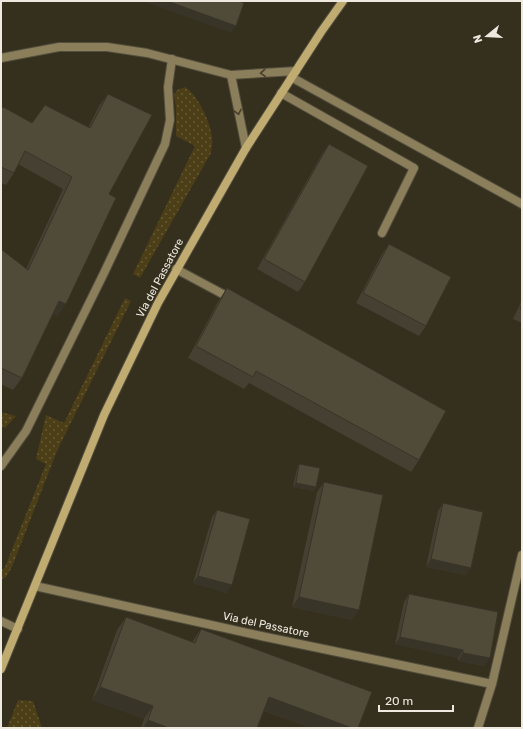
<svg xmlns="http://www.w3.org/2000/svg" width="523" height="729" font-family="Rubik,sans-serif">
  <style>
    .grass { fill: url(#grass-dots) }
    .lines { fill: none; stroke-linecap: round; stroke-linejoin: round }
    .lane-casing { stroke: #524d3d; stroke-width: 10 }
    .street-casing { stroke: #524d3d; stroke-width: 10 }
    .secondary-casing { stroke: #524d3d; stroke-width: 10 }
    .lane { stroke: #8b7e5a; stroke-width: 8 }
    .street { stroke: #8b7e5a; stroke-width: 8 }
    .secondary { stroke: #c0ab70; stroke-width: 8 }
    .wall { fill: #454031 }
    .shaded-wall { fill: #383428 }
    .building { fill: #504a39; stroke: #383428 }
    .oneway { stroke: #463f2a }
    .labels { text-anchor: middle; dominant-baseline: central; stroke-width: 3; stroke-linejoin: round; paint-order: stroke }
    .street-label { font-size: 11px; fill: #ede9df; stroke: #352f1e }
  </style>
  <defs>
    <pattern id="grass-dots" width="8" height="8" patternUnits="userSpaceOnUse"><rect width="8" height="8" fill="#4c3e16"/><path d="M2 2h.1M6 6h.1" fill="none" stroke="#665a37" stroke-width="1.8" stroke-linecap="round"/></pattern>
  </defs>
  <rect width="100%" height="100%" fill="#352f1e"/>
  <path class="grass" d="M185,87C198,95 211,123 212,138C213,143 211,149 211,153L140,278L133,274L195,146L176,136V108L174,95L177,90Z
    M125,298L131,301L57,451L12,567L6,577L1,580V571L5,567L46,464L36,459L46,415L64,423Z
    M1,412L16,416L5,428L1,426Z
    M18,700L33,701L42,728H7Z"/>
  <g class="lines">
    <defs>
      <path id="lane" d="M291,77L522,204
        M281,93L414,168L382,233
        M176,269L232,299
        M1,466L26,431L104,273L165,144L170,120L168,87L172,59"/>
      <path id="street" d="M1,58L59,47H107L147,53L231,75L296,71
        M231,75L246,148
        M35,586L261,636L492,684
        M1,621L18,629
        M478,728L492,684L522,555"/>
      <path id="secondary" d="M1,669L104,415L158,303L246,148L321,32L343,1"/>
    </defs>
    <use href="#lane" class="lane-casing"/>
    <use href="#street" class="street-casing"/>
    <use href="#secondary" class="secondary-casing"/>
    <use href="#lane" class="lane"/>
    <use href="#street" class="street"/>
    <use href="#secondary" class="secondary"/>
  </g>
  <path class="wall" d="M108,94L109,194L58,316L53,314L22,378L13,390L1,384V249L26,269L63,189L18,164L14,173L6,185L1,183V107L32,123L88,128L99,106Z
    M329,144L305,282L298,292L257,269L322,154Z
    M389,244L426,326L419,336L356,303L382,254Z
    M227,288L419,460L411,472L249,383L244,389L188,358L219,300Z
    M522,300V323L513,319Z
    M299,464L316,487L314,491L293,487L297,468Z
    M324,482L352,620L292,607L317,492Z
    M443,503L466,575L426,567L438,511Z
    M217,510L227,593L193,583L212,517Z
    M409,594L485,666L458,661V658L395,644L404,602Z
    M126,617L192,642L201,629L358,728H311L264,711L257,728H141L144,719L92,700L117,630Z"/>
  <path class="shaded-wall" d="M142,1H167L236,26L231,33Z
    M59,301L66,304L58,316L51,313Z
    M296,483L316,487L314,491L293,487Z
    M431,559L471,568L466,575L426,567Z
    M198,576L232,585L227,593L193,583Z
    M299,597L359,610L352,620L292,607Z
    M400,637L463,650L458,658L395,644Z
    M463,653L490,658L485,666L458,661Z
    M100,687L153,706L144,719L92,700Z
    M269,697L352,728H311L260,709Z
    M148,720L169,728H143Z"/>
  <path class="building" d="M167,1H239L244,3L236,26Z
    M108,94L152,115L109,194L116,198L66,304L59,301L22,378L1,368V249L28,270L72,177L25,151L14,173L1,167V107L5,108L32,123L45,105L90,128Z
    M329,144L368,166L305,282L264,259Z
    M389,244L451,277L426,326L363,293Z
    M227,288L446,411L419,460L256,371L253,377L196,346Z
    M522,304V310L520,309Z
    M299,464L320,468L316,487L296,483Z
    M324,482L383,495L359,610L299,597Z
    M443,503L483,512L471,568L431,559Z
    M217,510L250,519L232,585L198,576Z
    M409,594L498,612L490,658L463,653V650L400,637Z
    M126,617L195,643L201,629L372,692L358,728H352L269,697L257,728H169L148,720L153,706L100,687Z"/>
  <defs><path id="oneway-chevron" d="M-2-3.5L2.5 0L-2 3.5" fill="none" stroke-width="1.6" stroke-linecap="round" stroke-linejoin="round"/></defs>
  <g class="oneway">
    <use href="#oneway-chevron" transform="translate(263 73) rotate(176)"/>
    <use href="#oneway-chevron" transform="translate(238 112) rotate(78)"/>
  </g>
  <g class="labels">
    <g class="street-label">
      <text transform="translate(160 278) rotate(-62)">Via del Passatore</text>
      <text transform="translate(266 625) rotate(12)">Via del Passatore</text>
    </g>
  </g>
  <rect width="523" height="729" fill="none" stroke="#ede9df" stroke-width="4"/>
  <g transform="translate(487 36) rotate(252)" stroke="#352f1e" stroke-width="3" paint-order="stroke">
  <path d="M0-3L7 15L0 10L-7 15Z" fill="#ede9df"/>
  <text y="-6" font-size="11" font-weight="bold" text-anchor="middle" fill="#ede9df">N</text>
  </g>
  <path d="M379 705v6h74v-6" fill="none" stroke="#ede9df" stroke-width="2"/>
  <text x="385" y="705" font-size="12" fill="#ede9df" stroke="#352f1e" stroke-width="3" paint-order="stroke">20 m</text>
</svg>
